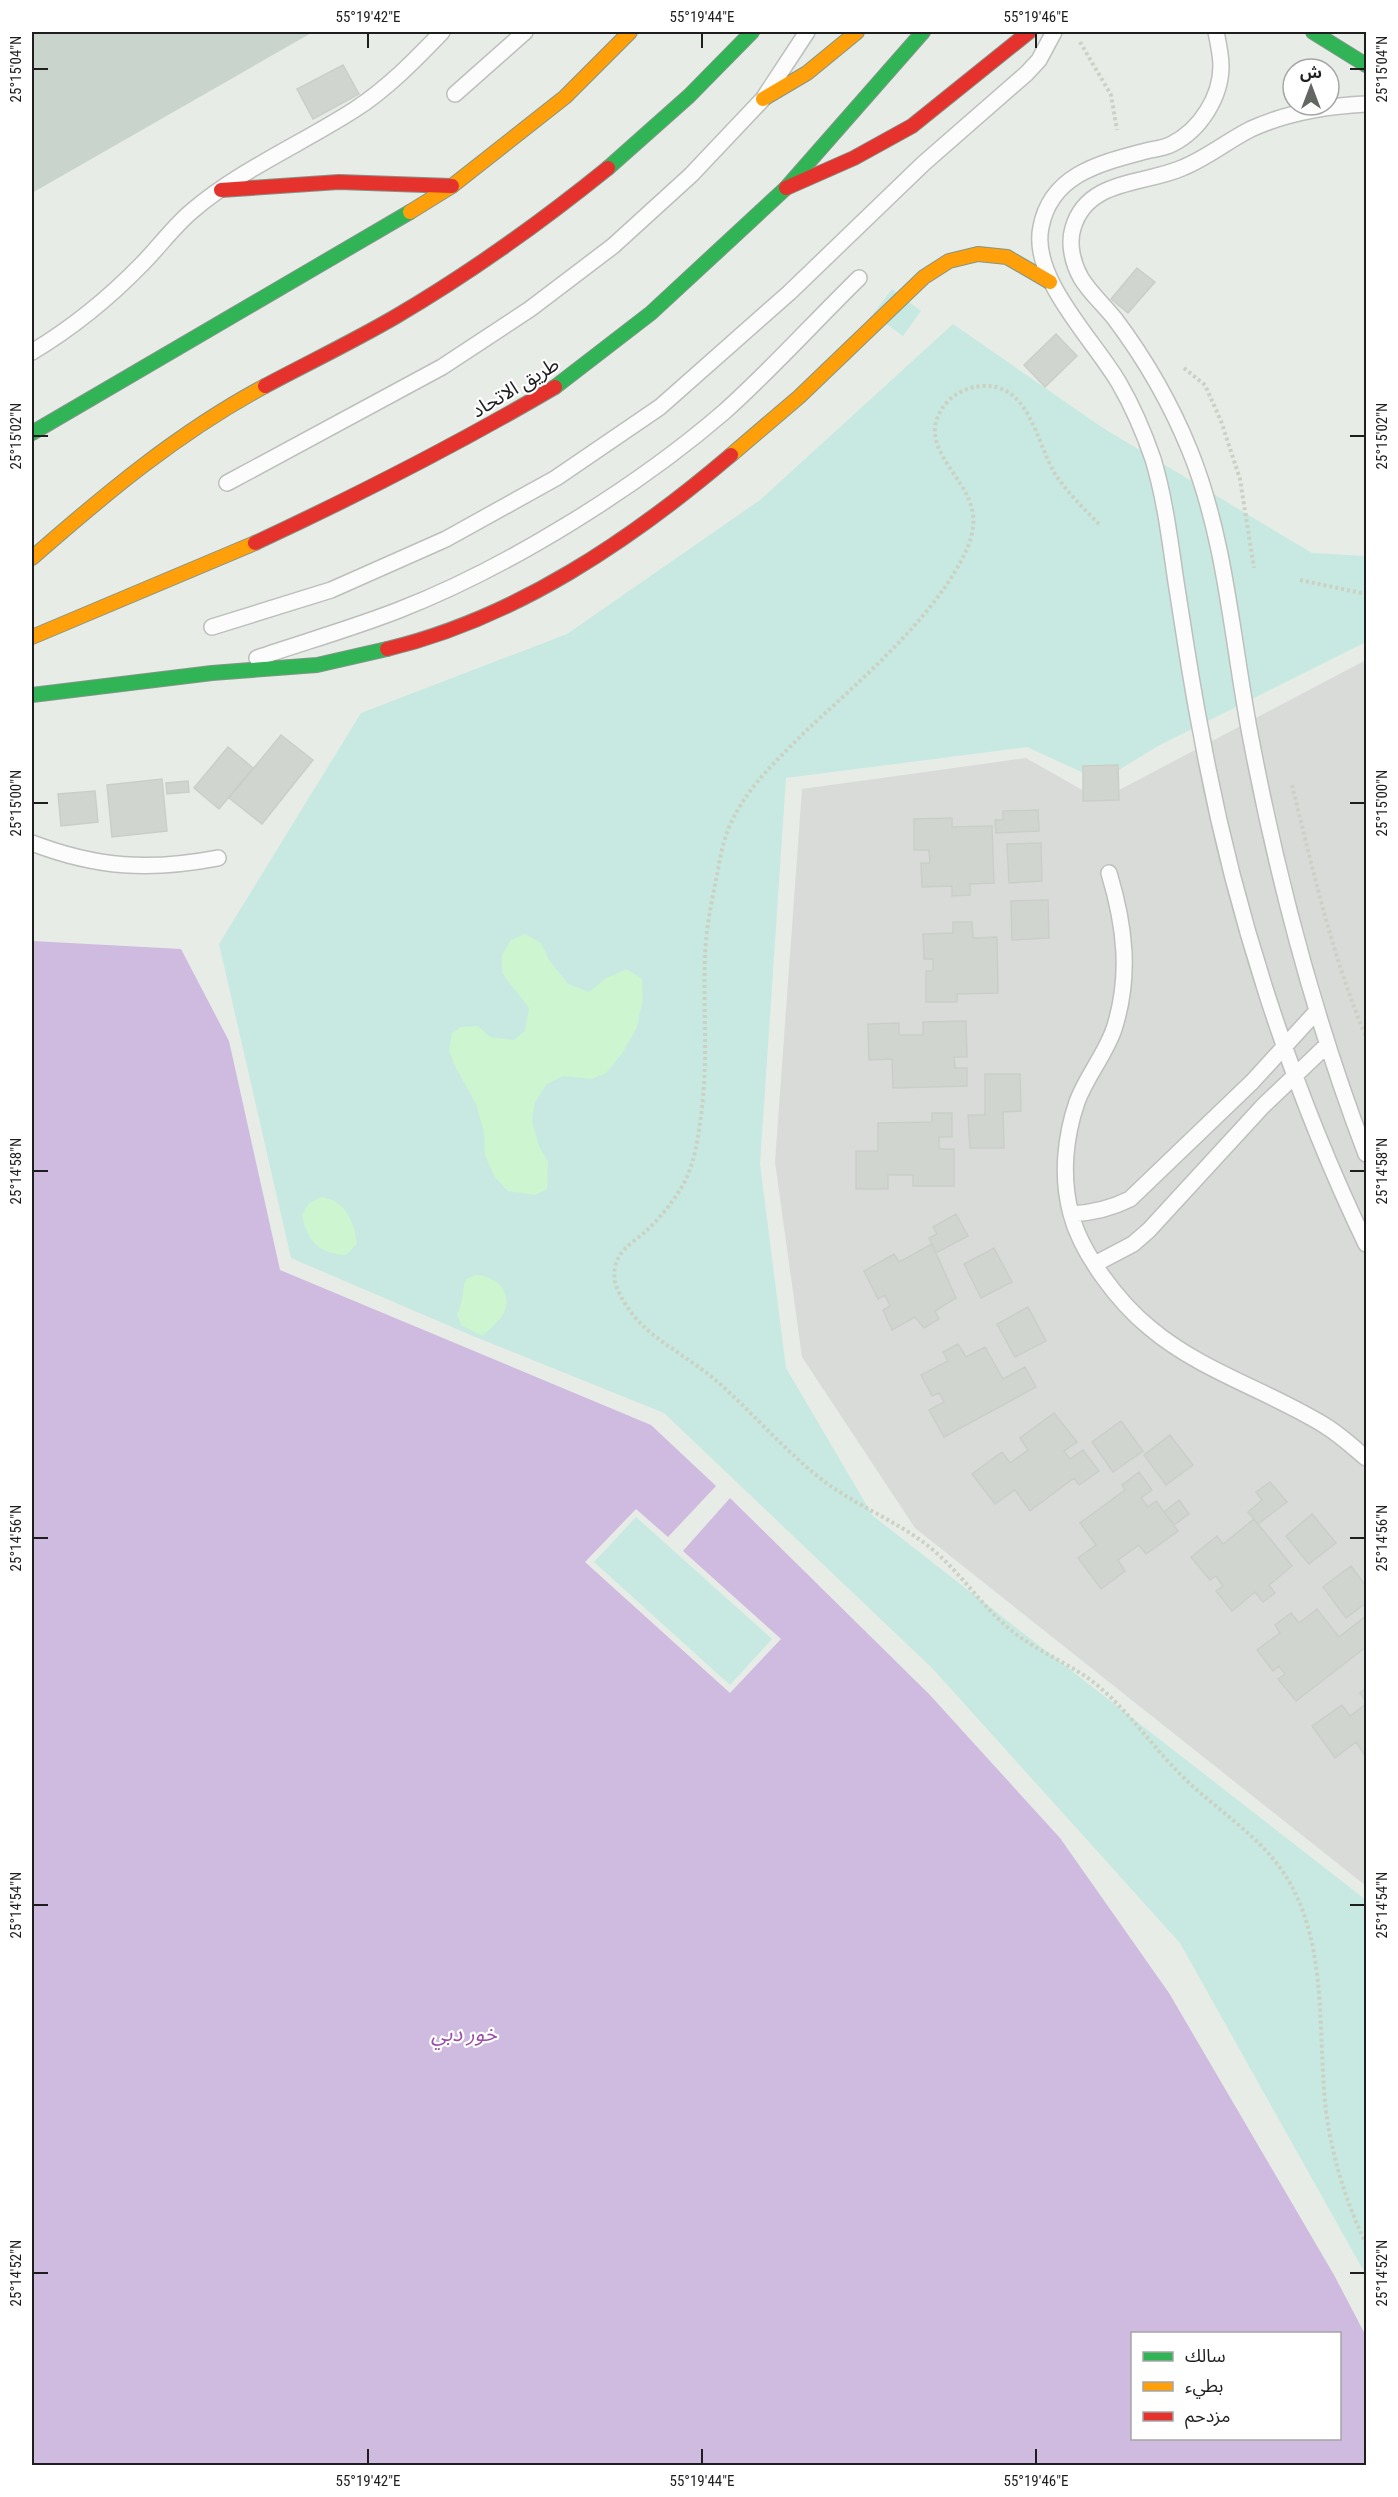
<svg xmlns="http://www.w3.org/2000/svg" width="1398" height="2497" font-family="'Roboto Condensed','Noto Sans Arabic',sans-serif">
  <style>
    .residential { fill: #d9dbd8 }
    .construction { fill: #c9d5cc }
    .grass { fill: #c7e9e2 }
    .sand { fill: #ccf5d0 }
    .water { fill: #cebbdf; fill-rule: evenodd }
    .building { fill: #d1d5d0; stroke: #c9cfc8; stroke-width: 1.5 }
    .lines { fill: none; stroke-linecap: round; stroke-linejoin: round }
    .lane-casing { stroke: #bdbfbd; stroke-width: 18 }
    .fast-casing { stroke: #809688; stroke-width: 16 }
    .slow-casing { stroke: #809688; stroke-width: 16 }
    .jam-casing { stroke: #809688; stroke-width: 16 }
    .path { stroke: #cbd2c3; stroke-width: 4; stroke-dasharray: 3 3; stroke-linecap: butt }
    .lane { stroke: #fbfcfb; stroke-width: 15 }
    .fast { stroke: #30b455; stroke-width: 14 }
    .slow { stroke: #ff9f0a; stroke-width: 14 }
    .jam { stroke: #e5322d; stroke-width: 14 }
    .ticks { fill: none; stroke: #1e1e1e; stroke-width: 2 }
    .labels { text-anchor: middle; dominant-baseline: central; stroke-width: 4.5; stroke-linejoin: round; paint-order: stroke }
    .street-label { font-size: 20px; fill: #1e1e1e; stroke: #fff }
    .water-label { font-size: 21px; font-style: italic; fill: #9b4eaa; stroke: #fff }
    .neatline { fill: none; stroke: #1e1e1e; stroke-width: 2 }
    .ticks-label { font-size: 15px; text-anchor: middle; fill: #1e1e1e }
  </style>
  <rect width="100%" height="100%" fill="#e7ece7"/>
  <path class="residential" d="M1366,660V1886L915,1528L802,1357L775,1162L802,789L1026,758L1100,800Z"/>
  <path class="construction" d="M32,32H313L32,193Z"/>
  <path class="grass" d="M892,289L921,311L903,336L873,314Z
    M953,324L1103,428L1312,553L1366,556V642L1158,746L1101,781L1027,747L786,778L760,1164L786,1368L873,1516L1366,1900V2275L1180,1943L932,1668L664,1413L473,1336L291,1258L219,944L361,713L567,634L760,500Z
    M636,1517L772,1639L730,1685L594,1562Z"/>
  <path class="sand" d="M525,934L541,943L549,960L568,984L589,992L606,978L627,969L642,979L643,998L637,1027L623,1052L606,1073L591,1079L563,1076L547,1084L535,1102L532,1121L539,1146L548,1162L547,1189L535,1195L508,1191L494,1176L485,1155L484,1132L476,1104L456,1068L449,1051L452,1033L461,1027L478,1026L490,1037L514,1040L525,1031L529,1008L502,973V955L511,940Z
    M322,1197C346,1201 355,1223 357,1244L346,1255C319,1254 307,1241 302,1215L309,1203Z
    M476,1275C494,1276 512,1289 505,1310C501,1321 490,1329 482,1336L461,1325L457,1314C464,1302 461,1292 466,1279Z"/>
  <path class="water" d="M32,941L181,949L229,1041L280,1270L651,1425L716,1486L668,1537L636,1509L585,1562L730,1693L781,1639L683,1551L730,1498L929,1694L1060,1838L1169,1993L1334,2275L1366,2336V2465H32ZM1132,2334H1340V2438H1132Z"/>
  <path class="building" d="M343,65L359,94L313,119L297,89Z
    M1137,268L1155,282L1128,313L1111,299Z
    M1056,334L1077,356L1045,387L1024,365Z
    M281,735L313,760L262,824L229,798Z
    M228,747L253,768L219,809L194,788Z
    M1118,765L1119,800L1083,801V766Z
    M162,779L167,831L112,837L107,785Z
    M188,781L189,792L167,794L166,783Z
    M95,791L98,822L61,826L58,794Z
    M1038,810L1039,831L996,833L995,820H1003V811Z
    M952,818V827L992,826L994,883L970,884V895L952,896V886L922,887L921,863H930L929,850H914V819Z
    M1041,843L1042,881L1009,883L1007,844Z
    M1048,900L1049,938L1012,940L1011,901Z
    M953,922H972L973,938L997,937L998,993L957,994V1002H926V971H933V959H924L923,934L953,933Z
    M966,1021L967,1057H954L955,1068H967V1086L893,1088L892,1059L869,1060L868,1024L899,1023V1035H923V1022Z
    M985,1074H1020L1021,1111L1003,1112L1004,1148H970L968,1115H985Z
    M932,1113H952V1137H939V1149H954V1186H913V1175H888V1189H856V1151H878V1123L932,1122Z
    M956,1214L968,1236L936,1253L929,1238L937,1234L933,1227Z
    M932,1244L956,1298L935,1311L939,1319L924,1328L915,1317L892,1330L883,1310L890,1306L885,1295L878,1299L864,1271L894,1254L899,1262Z
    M994,1248L1012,1282L981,1298L964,1264Z
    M1028,1307L1046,1341L1015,1357L997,1324Z
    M958,1344L966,1357L985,1347L1003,1379L1025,1367L1036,1387L944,1437L929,1410L944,1402L939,1393L932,1396L921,1375L948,1361L943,1352Z
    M1054,1413L1077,1442L1064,1451L1070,1459L1083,1450L1099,1471L1079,1485L1074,1478L1030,1511L1015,1490L995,1504L972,1474L1002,1452L1010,1463L1028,1450L1020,1438Z
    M1121,1421L1143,1451L1113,1472L1092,1442Z
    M1170,1435L1193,1465L1166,1485L1144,1455Z
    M1139,1472L1152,1490L1141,1498L1148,1507L1156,1501L1178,1531L1146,1554L1139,1545L1118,1560L1125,1571L1101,1589L1078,1558L1096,1545L1080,1523L1125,1490L1122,1485Z
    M1270,1482L1287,1502L1258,1524L1248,1512L1262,1500L1256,1492Z
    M1179,1500L1189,1514L1174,1525L1164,1512Z
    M1312,1514L1336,1543L1309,1564L1286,1536Z
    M1254,1519L1292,1566L1269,1585L1275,1593L1263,1602L1255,1592L1232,1611L1216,1591L1223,1586L1216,1576L1210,1580L1191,1557L1217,1536L1223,1544Z
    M1351,1566L1366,1586V1603L1346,1618L1323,1587Z
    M1317,1609L1339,1637L1366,1616V1647L1296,1701L1278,1679L1285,1674L1279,1666L1273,1671L1257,1650L1280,1633L1275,1625L1291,1613L1299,1623Z
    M1366,1688V1702L1360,1693Z
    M1366,1704V1757L1356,1742L1335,1758L1312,1726L1342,1705L1350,1716Z"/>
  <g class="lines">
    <defs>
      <path id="lane" d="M1216,32C1218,42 1221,55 1221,66C1221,97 1200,130 1172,144C1165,148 1154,149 1146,151C1101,163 1051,174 1041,227C1030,278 1094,340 1119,383C1133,407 1144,433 1153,459C1165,499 1170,541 1176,582C1184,632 1191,682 1201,732C1232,905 1290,1086 1366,1244
        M455,94L525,32
        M1366,104C1327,106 1288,112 1251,129C1227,141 1207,158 1182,168C1143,185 1087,179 1073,228C1068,244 1073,264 1081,278C1090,293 1104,305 1115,319C1145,359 1171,404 1190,451C1226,540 1232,640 1250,734C1277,877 1314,1018 1366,1154
        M32,352C72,328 109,298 142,264C159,247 173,227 192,211C240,170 301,144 354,110C387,89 415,60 442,32
        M227,483L442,367L530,309L613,246L691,175L763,99L807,32
        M212,627L331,590L446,539L556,478L660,407L789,293L924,163L1027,73L1039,60L1054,32
        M257,658C304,642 353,628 399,610C507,568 636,488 724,412C771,370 814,322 859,278
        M32,843C97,868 150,871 218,858
        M1109,873C1125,926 1131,976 1114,1029C1105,1055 1086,1077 1077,1102C1065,1137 1061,1177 1071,1214C1081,1253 1118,1302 1150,1328C1201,1371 1267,1390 1324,1425C1339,1434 1353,1447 1366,1458
        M1071,1214C1093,1213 1110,1209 1130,1199L1252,1082L1316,1012
        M1095,1264L1133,1244L1149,1230L1263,1106L1327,1045"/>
      <path id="fast" d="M1313,32L1366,65
        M608,168L689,96L752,32
        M555,387L651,313L786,188L923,32
        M32,433L410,212
        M32,695L212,673L317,665L387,649"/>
      <path id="slow" d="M763,99L807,73L857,32
        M410,212L452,186L565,97L630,32
        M731,455L799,397L924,277L949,261L978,254L1007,257L1050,282
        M32,558C105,494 179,432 265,386
        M32,637L255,543"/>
      <path id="jam" d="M786,188L854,158L912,126L1029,32
        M221,190L339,182L452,186
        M265,386C308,363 352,342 395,317C470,273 540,223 608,168
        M255,543C358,495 458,444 555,387
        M387,649C516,618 631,540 731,455"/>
    </defs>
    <use href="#lane" class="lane-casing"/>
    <use href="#fast" class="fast-casing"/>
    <use href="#slow" class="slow-casing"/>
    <use href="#jam" class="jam-casing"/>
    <path class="path" d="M1080,42L1111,95L1117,130
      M1184,368L1205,385L1221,421L1240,479L1254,568
      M1099,524C1084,509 1069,494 1057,477C1036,445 1031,383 982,386C969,387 957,392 948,401C909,445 969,474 973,515C975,533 968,548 960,563C925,626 858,682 806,731C779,758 750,784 733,819C723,837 720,860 716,880C711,904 706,930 705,955C703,1006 708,1056 702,1107C699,1133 696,1158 685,1181C675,1200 661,1217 646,1231C637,1239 624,1247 619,1257C614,1265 614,1273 615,1282C619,1297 631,1314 642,1325C663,1345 690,1359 713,1378C752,1411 784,1451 825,1482C859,1507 899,1522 932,1549C962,1574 982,1607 1012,1631C1036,1650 1063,1661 1088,1678C1125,1705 1151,1746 1185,1779C1217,1810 1260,1836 1285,1875C1329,1943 1317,2033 1326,2111C1332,2157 1346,2202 1366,2244
      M1300,580L1366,594
      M1292,785C1313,871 1332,956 1366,1037"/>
    <use href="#lane" class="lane"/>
    <use href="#fast" class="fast"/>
    <use href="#slow" class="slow"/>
    <use href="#jam" class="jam"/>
  </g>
  <path class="ticks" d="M368,33V48M702,33V48M1036,33V48M33,69H48M1350,69H1365M33,436H48M1350,436H1365M33,803H48M1350,803H1365M33,1171H48M1350,1171H1365M33,1538H48M1350,1538H1365M33,1905H48M1350,1905H1365M33,2273H48M1350,2273H1365M368,2449V2464M702,2449V2464M1036,2449V2464"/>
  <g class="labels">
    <g class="street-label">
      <text transform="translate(515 387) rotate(-31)">طريق الاتحاد</text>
    </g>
    <g class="water-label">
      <text x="464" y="2034">خور دبي</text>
    </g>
  </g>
  <rect width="1398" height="2497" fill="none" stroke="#ffffff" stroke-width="66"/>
  <rect x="1131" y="2332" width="210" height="108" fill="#ffffff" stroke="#a5a5a5" stroke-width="1.5"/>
  <rect x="1143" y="2352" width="30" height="9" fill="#30b455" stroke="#a5a5a5" stroke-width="1.5"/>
  <text x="1185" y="2362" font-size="18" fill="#1e1e1e">سالك</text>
  <rect x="1143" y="2382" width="30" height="9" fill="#ff9f0a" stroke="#a5a5a5" stroke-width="1.5"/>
  <text x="1185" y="2392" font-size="18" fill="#1e1e1e">بطيء</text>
  <rect x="1143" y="2412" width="30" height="9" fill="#e5322d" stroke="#a5a5a5" stroke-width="1.5"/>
  <text x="1185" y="2422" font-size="18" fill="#1e1e1e">مزدحم</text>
  <g transform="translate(1311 87)"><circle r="28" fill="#ffffff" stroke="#a5a5a5" stroke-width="1.5"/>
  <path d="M0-4.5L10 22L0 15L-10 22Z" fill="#646664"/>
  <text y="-9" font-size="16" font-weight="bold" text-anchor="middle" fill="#1e1e1e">ش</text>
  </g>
  <rect x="33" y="33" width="1332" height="2431" class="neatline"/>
  <g class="ticks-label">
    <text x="368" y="22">55°19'42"E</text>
    <text x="702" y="22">55°19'44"E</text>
    <text x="1036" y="22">55°19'46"E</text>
    <text transform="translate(16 69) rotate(-90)" y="5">25°15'04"N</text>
    <text transform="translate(1382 69) rotate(-90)" y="5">25°15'04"N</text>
    <text transform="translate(16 436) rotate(-90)" y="5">25°15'02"N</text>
    <text transform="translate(1382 436) rotate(-90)" y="5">25°15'02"N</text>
    <text transform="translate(16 803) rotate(-90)" y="5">25°15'00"N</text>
    <text transform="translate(1382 803) rotate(-90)" y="5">25°15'00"N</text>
    <text transform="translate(16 1171) rotate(-90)" y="5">25°14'58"N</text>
    <text transform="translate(1382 1171) rotate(-90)" y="5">25°14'58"N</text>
    <text transform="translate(16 1538) rotate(-90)" y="5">25°14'56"N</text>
    <text transform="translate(1382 1538) rotate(-90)" y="5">25°14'56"N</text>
    <text transform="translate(16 1905) rotate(-90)" y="5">25°14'54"N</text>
    <text transform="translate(1382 1905) rotate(-90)" y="5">25°14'54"N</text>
    <text transform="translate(16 2273) rotate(-90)" y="5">25°14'52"N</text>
    <text transform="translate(1382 2273) rotate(-90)" y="5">25°14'52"N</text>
    <text x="368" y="2486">55°19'42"E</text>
    <text x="702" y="2486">55°19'44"E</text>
    <text x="1036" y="2486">55°19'46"E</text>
  </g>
</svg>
